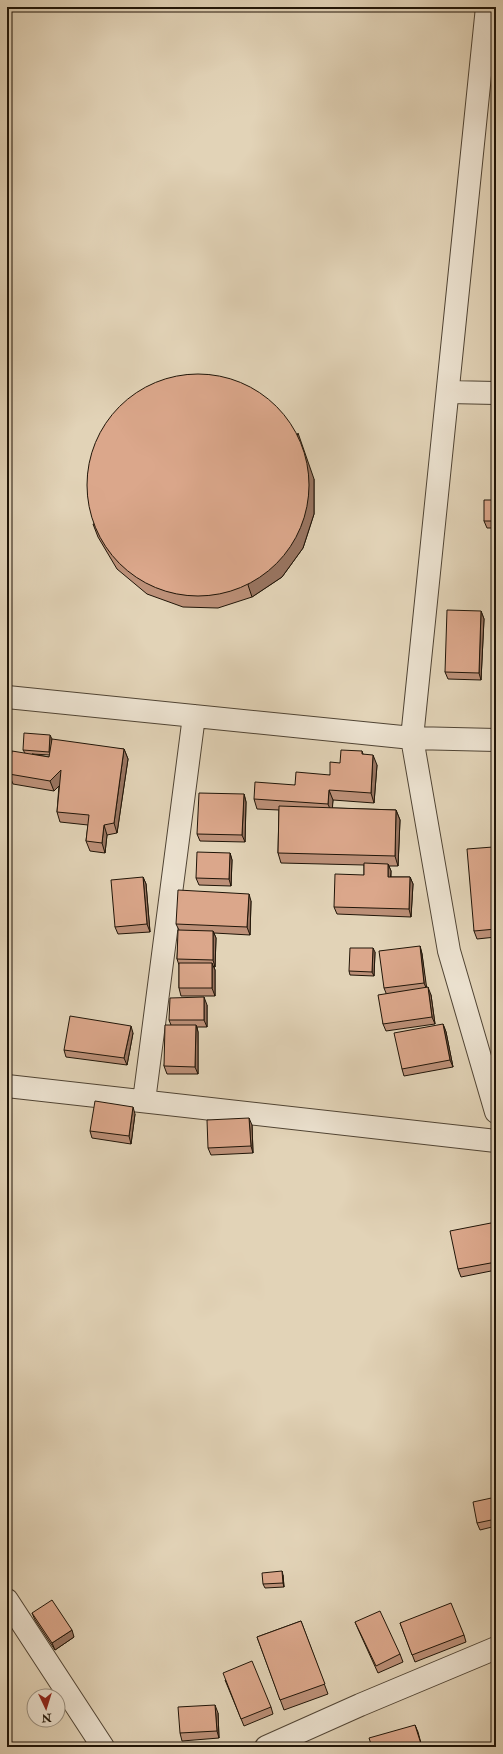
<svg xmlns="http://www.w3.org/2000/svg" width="503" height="1754" font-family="'IM FELL Double Pica',serif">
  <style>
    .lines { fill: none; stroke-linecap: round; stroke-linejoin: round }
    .minor-casing { stroke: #504434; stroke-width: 24 }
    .minor { stroke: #ece2d0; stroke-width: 22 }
    .wall { fill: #bc9078; stroke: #201508; fill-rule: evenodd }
    .shaded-wall { fill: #997561; stroke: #201508 }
    .building { fill: #dba78b; stroke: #201508 }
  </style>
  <rect width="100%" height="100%" fill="#e2d3b7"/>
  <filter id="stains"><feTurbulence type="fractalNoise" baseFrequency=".005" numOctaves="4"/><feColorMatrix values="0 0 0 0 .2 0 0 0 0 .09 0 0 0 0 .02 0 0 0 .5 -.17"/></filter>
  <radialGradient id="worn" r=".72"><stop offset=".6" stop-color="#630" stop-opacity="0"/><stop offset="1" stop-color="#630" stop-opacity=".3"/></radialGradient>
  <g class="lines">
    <defs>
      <path id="minor" d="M487,7L412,738L449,951L496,1112
        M448,392L496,393
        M7,697L412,738L496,740
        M7,1086L496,1141
        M144,1101L194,716
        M7,1600L103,1747
        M266,1747L360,1705L496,1648"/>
    </defs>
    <use href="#minor" class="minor-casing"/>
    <use href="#minor" class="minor"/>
  </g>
  <path class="wall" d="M314,479V514L303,548L282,577L252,597L218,608L183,607L147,594L117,569L98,537L93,524Z
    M496,500V528H487L484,521Z
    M481,611L484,619L481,680L448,679L445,672Z
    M52,739L51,746L124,749L128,759L117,833L107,835L105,853L90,851L86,841L88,825L60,822L57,812L59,785L54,791L13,784L9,774L25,753L23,750ZM32,754L50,755L49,757Z
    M362,751L363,754L377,765L374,803L333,800L332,808L396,810L400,820L398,866H389L391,871V877H410L413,884L411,917L337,914L334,907L364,875V865L281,863L278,853L279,810L257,809L254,799L295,785L330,775L340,763Z
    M244,794L246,802L245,842L200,841L197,834Z
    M230,853L232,860L231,886L199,885L196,878Z
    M496,855V937L477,939L474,931Z
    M143,877L146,884L150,932L118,934L115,927Z
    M251,901L250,935L214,933L216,938L215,967H214L215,970V996H181L179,988V965L177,959L179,930L176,924Z
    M420,946L422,954L426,988L431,995L435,1024L386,1031L383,1024L386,993L384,988Z
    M375,952L374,976L350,975L349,971Z
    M207,1005V1027H197L198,1032V1074H167L164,1066L171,1025L169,1020Z
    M443,1024L446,1032L453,1067L404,1076L402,1069Z
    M133,1033L127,1065L66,1057L64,1050Z
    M135,1114L131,1144L92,1138L90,1131Z
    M252,1125L253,1153L211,1155L208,1148Z
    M496,1222V1270L461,1277L458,1269Z
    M496,1497V1526L480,1530L477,1523Z
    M283,1575L284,1587L265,1588L263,1584Z
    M32,1613L74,1637L55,1650L35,1620Z
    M301,1621L328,1694L284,1710L257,1637Z
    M355,1622L400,1654L403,1662L378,1673L358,1629Z
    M400,1623L464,1635L466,1642L415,1662Z
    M225,1680L271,1707L273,1714L244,1726Z
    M218,1713L219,1738L182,1741L180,1733Z"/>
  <path class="shaded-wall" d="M298,433L314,479V514L303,548L282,577L252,597L248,585Z
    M481,611L484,619L481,680L479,673Z
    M50,735L52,739L51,755L49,752Z
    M124,749L128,759L117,833L114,823Z
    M373,755L377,765L374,803L371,793Z
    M61,770L65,780L54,791L50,781Z
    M329,790L333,800L332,814L328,804Z
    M244,794L246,802L245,842L242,835Z
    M396,810L400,820L398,866L395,856Z
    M104,825L107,835L105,853L102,843Z
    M493,847L496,855V886Z
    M230,853L232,860L231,886L229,879Z
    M388,864L391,871L390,884L388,877Z
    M143,877L146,884L150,932L147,924Z
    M410,877L413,884L411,917L409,909Z
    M249,894L251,901L250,935L247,927Z
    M213,931L216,938L215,967L213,960Z
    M420,946L422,954L427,990L424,983Z
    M373,948L375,952L374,976L372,972Z
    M212,963L215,970V996L212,988Z
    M428,987L431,995L435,1024L432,1017Z
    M204,997L207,1005V1027L204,1020Z
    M443,1024L446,1032L453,1067L450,1060Z
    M196,1025L198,1032V1074L195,1067Z
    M131,1026L133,1033L127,1065L124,1058Z
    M133,1107L135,1114L131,1144L129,1136Z
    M249,1118L252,1125L253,1153L251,1146Z
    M282,1571L283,1575L284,1587L283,1583Z
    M72,1630L74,1637L55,1650L52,1643Z
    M215,1705L218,1713L219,1738L217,1731Z
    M415,1725L418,1732L422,1747Z"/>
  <path class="building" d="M87 485a111 111 0 1 1 222 0a111 111 0 1 1-222 0Z
    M484,500H496V521H484Z
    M447,610L481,611L479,673L445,672Z
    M24,733L50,735L49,752L23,750Z
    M52,739L124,749L114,823L104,825L102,843L86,841L89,815L57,812L61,770L50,781L9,774L12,751L49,757Z
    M341,750L362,751V754L373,755L371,793L329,790L328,804L254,799L255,782L295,785L296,772L330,775V762L340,763Z
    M199,793L244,794L242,835L197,834Z
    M279,806L396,810L395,856L278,853Z
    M493,847L496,886V929L474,931L467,849Z
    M197,852L230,853L229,879L196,878Z
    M364,863L388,864V877H410L409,909L334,907L335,874L364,875Z
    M143,877L147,924L115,927L111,880Z
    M178,890L249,894L247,927L176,924Z
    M178,930L213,931V960L177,959Z
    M420,946L424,983L384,988L379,951Z
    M350,948H373L372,972L349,971Z
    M179,963H212V988H179Z
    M428,987L432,1017L383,1024L378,995Z
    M204,997V1020H169L170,998Z
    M70,1016L131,1026L124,1058L64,1050Z
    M443,1024L450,1060L402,1069L394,1033Z
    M165,1025H196L195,1067L164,1066Z
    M95,1101L133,1107L129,1136L90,1131Z
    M249,1118L251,1146L208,1148L207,1120Z
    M496,1222V1262L458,1269L450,1231Z
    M496,1497V1519L477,1523L473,1502Z
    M282,1571L283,1583L263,1584L262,1573Z
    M52,1600L72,1630L52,1643L32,1613Z
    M451,1603L464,1635L412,1655L400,1623Z
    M380,1611L400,1654L376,1666L355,1622Z
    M301,1621L325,1684L280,1700L257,1637Z
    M252,1661L271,1707L241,1719L223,1673Z
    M215,1705L217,1731L180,1733L178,1707Z
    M415,1725L422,1747H372L369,1738Z"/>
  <rect width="503" height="1754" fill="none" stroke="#e2d3b7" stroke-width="24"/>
  <rect x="8" y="8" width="487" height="1738" fill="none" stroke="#201508" stroke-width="2"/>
  <rect x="12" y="12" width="479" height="1730" fill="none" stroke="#201508"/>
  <g transform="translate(46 1708) rotate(176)"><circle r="19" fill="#ece2d0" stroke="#9a9080"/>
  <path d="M0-3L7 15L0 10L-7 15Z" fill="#8f2418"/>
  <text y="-6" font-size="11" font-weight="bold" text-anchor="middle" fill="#201508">N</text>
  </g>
  <rect width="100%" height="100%" filter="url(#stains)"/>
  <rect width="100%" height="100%" fill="url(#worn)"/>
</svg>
